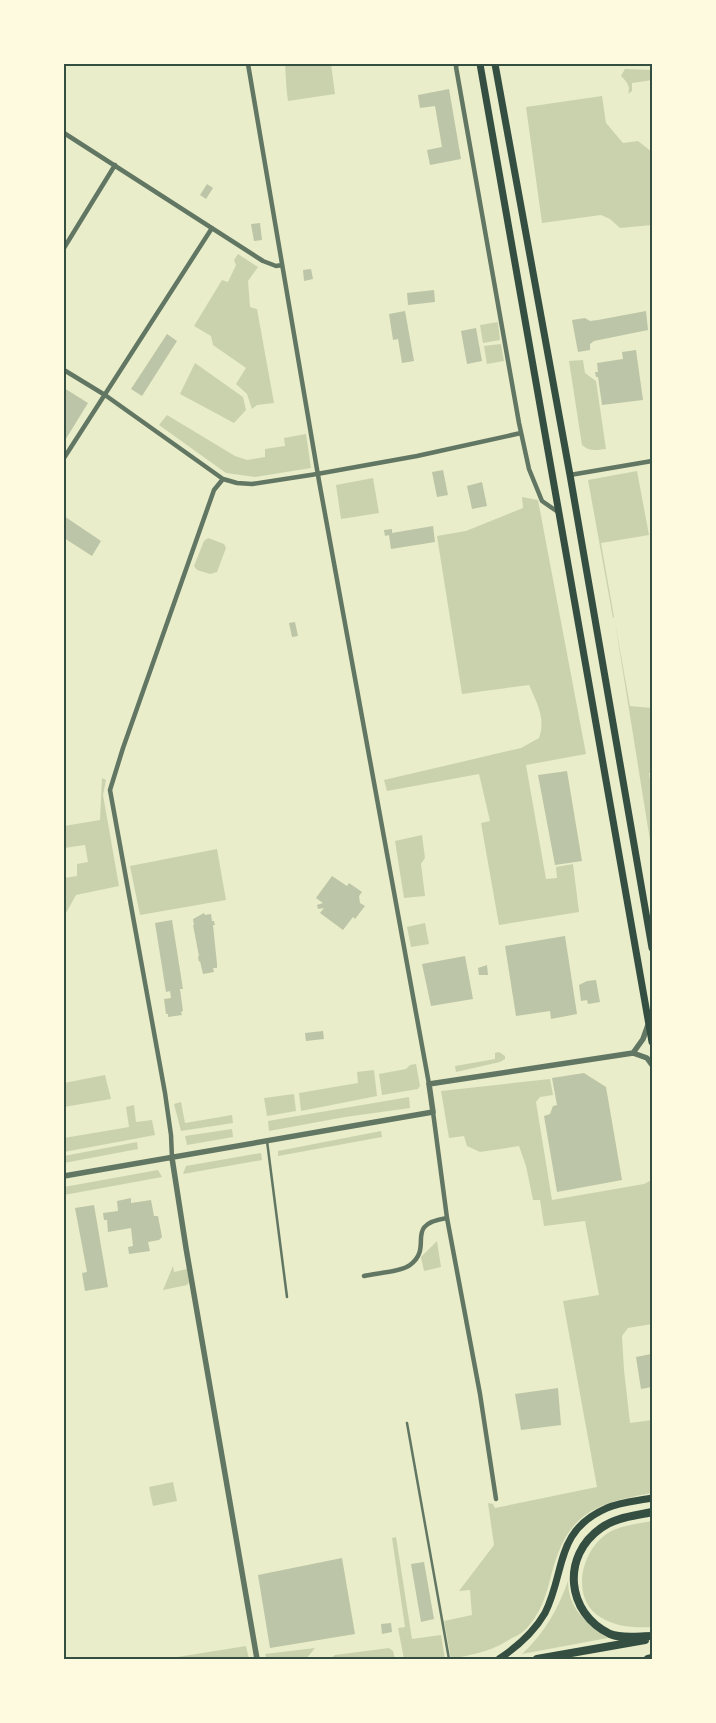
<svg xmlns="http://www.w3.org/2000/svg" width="716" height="1723" font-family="'PT Sans Narrow',sans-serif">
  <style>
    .green { fill: #cad2ad }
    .building { fill: #bcc5a7 }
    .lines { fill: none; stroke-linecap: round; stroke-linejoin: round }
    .service { stroke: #617663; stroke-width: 2.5 }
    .minor { stroke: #617663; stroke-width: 4.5 }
    .tertiary { stroke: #617663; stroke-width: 5.5 }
    .primary { stroke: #344e41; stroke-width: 7 }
    .trunk { stroke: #344e41; stroke-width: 8 }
    .neatline { fill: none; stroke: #344e41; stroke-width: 2 }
  </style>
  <rect width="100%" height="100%" fill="#e9edc9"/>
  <path class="green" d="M285,64H331L335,94L288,101C286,89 286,77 285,64Z
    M625,69L652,70V80L632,83V91L628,94C631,86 626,81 621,76Z
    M602,96L606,123L623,143L638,141L652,152V225L620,228L610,219L601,215L542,223L526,107Z
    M238,254L258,267L248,281L250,307L257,309L274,403L257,405L252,409L247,394L236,384L246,368L213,345L211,336L194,326L222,280L228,282L236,265L234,260Z
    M498,322L500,340L483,343L480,325Z
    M501,344L504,361L487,364L484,346Z
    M583,360L585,373L596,381L606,449C596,450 590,452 582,445L569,361Z
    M195,363L243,397L246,410L234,423L180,394Z
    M167,415L235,456L247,460L265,457V449L285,446L284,438L306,434L311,468L255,477L226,473L159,425Z
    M637,471L649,535L601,543L614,617L613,618L588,480Z
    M373,478L379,513L341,519L336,485Z
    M522,497L538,500L586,754L526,765L546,879L557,878L556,867L573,864L579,912L499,925L481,823L490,821L479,774L387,791L384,780L521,748L539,738C546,719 537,703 529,685L462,694L437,536L466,531L523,508Z
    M208,538L224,544L226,548L217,572L210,574L197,570L194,566L204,541Z
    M615,622L630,706L652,708V772L649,773L652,795V853Z
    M102,778L106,780L103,795L119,886L76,895L66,913L64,928V878L77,876V864L88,862L85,845L64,848V826L100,820Z
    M422,835L425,858L421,864L425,896L404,898L395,841Z
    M217,849L226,900L140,915L130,866Z
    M425,923L429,944L411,947L407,927Z
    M499,1052L505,1056V1059L500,1062L456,1072L455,1066L495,1059V1053Z
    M416,1064L420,1086L418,1089L382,1095L379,1074L406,1069L410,1065Z
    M374,1070L377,1096L301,1111L299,1093L358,1083L357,1072Z
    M105,1075L111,1099L64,1107V1083Z
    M550,1079L553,1095L540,1097L536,1102L552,1200L644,1184L652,1180V1324L628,1328L622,1336L624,1370L630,1423L652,1420V1493C593,1504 567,1513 551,1576C546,1596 540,1615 525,1630C521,1634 516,1636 512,1638C491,1652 475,1654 451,1659L444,1621L472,1615L470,1590L459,1591L494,1545L488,1503L493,1504L495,1508L597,1487L563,1301L599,1295L585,1221L544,1226L540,1200H533L526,1166L519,1146L480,1152L467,1146L464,1136L449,1138L441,1091Z
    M294,1094L296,1111L267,1116L264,1098Z
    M409,1097L410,1108L345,1117L269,1131L268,1121Z
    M181,1102L185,1123L232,1115L233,1123L181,1131L174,1104Z
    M134,1105L136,1122L152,1120L155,1135L64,1152V1138L129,1127L126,1107Z
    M232,1129L233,1137L187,1145L185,1136Z
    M381,1131L382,1137L278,1156V1151Z
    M137,1142L138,1149L64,1163V1156Z
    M261,1153L262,1160L183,1174L186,1166Z
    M158,1170L162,1177L64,1195V1187Z
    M437,1241L441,1267L424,1271L421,1257Z
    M173,1266L174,1272L187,1269L189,1282L187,1285L163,1290Z
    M173,1482L177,1501L153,1506L149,1487Z
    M652,1521V1627C634,1628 616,1627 600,1617C570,1598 581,1550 608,1533C621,1525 638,1524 652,1521Z
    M396,1537L412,1639L441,1635L445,1659H404L398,1628L405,1627L392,1538Z
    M568,1581C568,1609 588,1627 613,1637L522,1654C544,1634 558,1609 568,1581Z
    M246,1646L249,1659H165Z
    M315,1648L306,1659H267L265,1654Z
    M389,1648L393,1651L395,1659H330L335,1655Z"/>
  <path class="building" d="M449,89L461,159L430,165L427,150L442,147L435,106L420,108L418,95Z
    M207,184L213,188L206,199L200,195Z
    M260,223L262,240L254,241L251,224Z
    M311,269L313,279L304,281L303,270Z
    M434,290L435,302L408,305L407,293Z
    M405,311L414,361L402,363L398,339L393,340L389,314Z
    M646,311L648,330L594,341L590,344V350L578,352L572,320L585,318L590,321L598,320Z
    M476,328L482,361L467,364L461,331Z
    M167,334L177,341L142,396L131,389Z
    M636,350L643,400L602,405L598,377H596L595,372H598L597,363L623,359L622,352Z
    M64,388L88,403L64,442Z
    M443,470L448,495L437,497L432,472Z
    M482,482L487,506L472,509L467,486Z
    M64,516L101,541L92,556L64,538Z
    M433,526L435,542L391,549L389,535L385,536L384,530L392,529V533Z
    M295,622L298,636L292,637L289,623Z
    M567,771L582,861L555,865L538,775Z
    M332,876L347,886L349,883L362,892L359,896L360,903L365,906L355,919L353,917L343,930L320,913L324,908L318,909L317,905L323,903L316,898Z
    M204,913L205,915L211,914L212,921H214L215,925H213L217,964V968H213L214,972L203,974L200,961L199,962L198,957L199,956L193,925H194L193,919Z
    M172,920L183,989H180L183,1011L181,1012L182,1015L168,1017V1014H166L164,999L171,998L170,991L166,992L155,923Z
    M565,936L577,1014L551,1019L550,1011L516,1016L505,946Z
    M465,956L473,999L431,1006L422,964Z
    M487,965L488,975H479L478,968Z
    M596,980L600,1002L588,1004L587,1000L581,1001L579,985L587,981Z
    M323,1031L324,1039L306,1041L305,1033Z
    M584,1073L606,1087L622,1180L557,1192L544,1116L550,1114L553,1106L557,1105L552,1078Z
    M131,1198V1203L151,1200L154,1216H158L162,1237L159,1240L148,1242L150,1251L129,1254L128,1247L133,1246L131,1228L108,1232L107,1220H104L103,1213L118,1211L117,1201Z
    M94,1205L108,1287L85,1291L82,1273L87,1272L75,1208Z
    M651,1354L652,1387L641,1389L636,1357Z
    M558,1388L561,1425L521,1430L515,1394Z
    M342,1558L355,1634L270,1648L258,1575Z
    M424,1562L434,1619L421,1622L411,1564Z
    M391,1623L392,1632L382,1634L381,1624Z"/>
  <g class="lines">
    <path class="service" d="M267,1141L287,1297
      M407,1423L449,1659"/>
    <path class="minor" d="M248,64L319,481L429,1084
      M457,64L456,67L519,423L529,469L542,501L558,512
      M64,133L263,261L276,266L282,265
      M64,248L115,165
      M64,370L105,395L223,479L237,483L252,484L317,474L417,456L521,433
      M64,458L212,228
      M570,475L652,461
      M433,1112L447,1218L480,1394L496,1499
      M172,1158L171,1135L165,1093L110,790L123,748L214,490L223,479
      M364,1276C376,1273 401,1272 410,1265C435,1246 402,1225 447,1218"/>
    <path class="tertiary" d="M633,1053L643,1039L648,1025
      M172,1158L186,1248L257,1659
      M64,1176L433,1112L429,1084L633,1053L647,1058L652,1065"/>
    <path class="primary" d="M480,64L652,1042
      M495,64L570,475L652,948
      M499,1659C517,1647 534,1632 545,1613C566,1571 554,1531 607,1508C621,1502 637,1501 652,1498"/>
    <path class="trunk" d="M652,1512C635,1516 616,1517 601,1528C561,1556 566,1613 610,1634C622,1639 639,1636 652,1636
      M537,1659L645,1640
      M648,1659L652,1658"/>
  </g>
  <rect width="716" height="1723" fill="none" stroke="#fefae0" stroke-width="130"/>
  <rect x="65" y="65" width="586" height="1593" class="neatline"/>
</svg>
